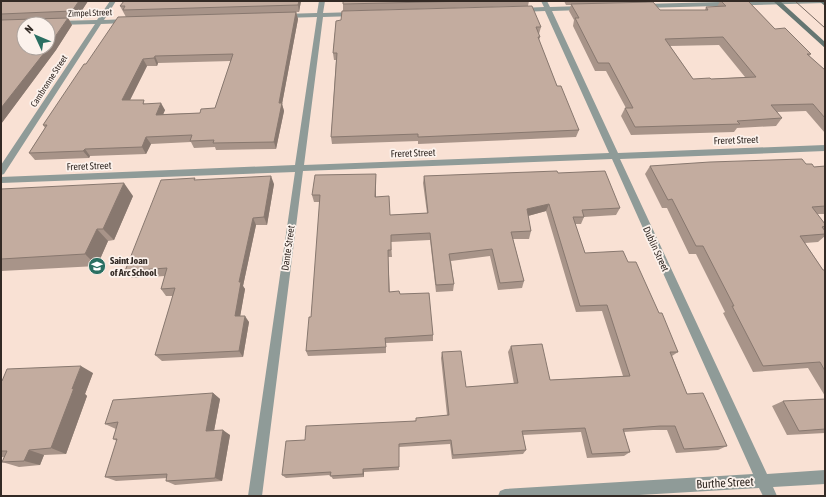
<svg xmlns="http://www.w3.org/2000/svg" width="826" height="497" font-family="'Asap Condensed',sans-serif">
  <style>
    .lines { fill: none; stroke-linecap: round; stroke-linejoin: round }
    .street { fill: #8f9b98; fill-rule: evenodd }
    .secondary { fill: #657672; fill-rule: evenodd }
    .tram { stroke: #776961; stroke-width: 1 }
    .wall { fill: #a89489; fill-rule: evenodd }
    .shaded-wall { fill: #88786f }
    .building { fill: #c3ac9f; stroke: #88786f; fill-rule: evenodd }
    .labels { text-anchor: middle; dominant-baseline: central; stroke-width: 3.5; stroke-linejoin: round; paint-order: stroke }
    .far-street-label { font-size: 9px; fill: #332a25; stroke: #fcf2ec }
    .street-label { font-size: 10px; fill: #332a25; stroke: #fcf2ec }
    .poi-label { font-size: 10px; font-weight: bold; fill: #332a25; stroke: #fcf2ec; text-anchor: start }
    .near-street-label { font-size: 12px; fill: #332a25; stroke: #fcf2ec }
  </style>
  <rect width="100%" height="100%" fill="#f9e1d4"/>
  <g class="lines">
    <path class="street" d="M110,1H116L104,20L127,19L130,21L127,23L101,24L4,174L1,175V165L95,24L57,25L54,23L57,21L97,20Z
      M319,1H325L323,13L355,12L358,14L355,16L323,17L304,165L609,153L545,11L521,12L518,10L521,8L544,7L541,1H547L550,7L583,6L586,8L583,10L552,11L618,153L825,145V151L620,159L767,474L825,470V484L773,487L777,496H763L759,488L622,496H498L500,491L505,489L753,474L612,159L303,171L262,496H248L295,172L1,183V177L295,165L317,17L283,18L280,16L283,14L317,13Z
      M759,1H825V3L643,8L640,6L643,4Z"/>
    <path class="secondary" d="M773,1H780L825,42V48Z
      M819,1H825V6Z"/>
    <path class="tram" d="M795,1L825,28"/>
  </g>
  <path class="wall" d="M1,1H88L77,18H68L72,25L56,50L1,124Z
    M124,1H301L299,12H288H296L298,19L282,104L284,111L276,149L216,150L215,147L194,148L191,142L151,144L146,154L90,156L89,158L35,160L29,153L45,128L43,125L86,64L126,17L120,6ZM231,61L215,108L200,113L163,114L165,110L146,104L130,100L147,66H157L158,63Z
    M343,1H529L528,6L343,11Z
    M564,1H647L646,2L660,10H705L706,7H717L720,1H748L775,29L811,54L809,56L825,70V133L806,111L777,112L782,118L776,126L737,128L734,132L631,135L621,116L625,108H626L606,71H595L573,26L574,20L569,11L571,5H566ZM719,45L745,77L711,79H693L670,46Z
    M336,21L541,27L539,34H538L540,37L539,40L557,86L579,130L576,137L418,144V141L332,144L331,137L336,60H334L333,53Z
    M806,164L814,167L825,166V214H817L825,224V228L824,229L825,231V236L818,242L805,243L823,270H825V396L808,368L753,372L723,313L725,312L696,254H689L667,208H662L645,174L650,166Z
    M558,173L620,208L616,215L584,217L581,224H575L585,253L628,262L659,313L678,352L672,356L687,394L727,446L718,450L676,453L667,430H653L624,432L630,452L624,456L587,458L581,432L523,435L526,450L523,454L452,459L450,444L399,447V470L364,472V477L333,479L330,475L286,478L282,475L305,440L447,415L441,358L442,352L466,387L514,384L508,352L511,346L550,380L623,376L602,311L576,312L546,211L528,216L531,231L529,239H513L524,281L522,288L498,290L490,256L451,261L454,284L453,291L436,292L430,240L391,242L392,257H388L390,292L400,294L433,335V341L386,343V353L308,356L306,351L311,317L320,202H314L312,195L376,174V197L390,215L427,213L423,183L424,176Z
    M195,180L274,184L267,225H256L243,286L245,289L240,316L249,322L243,357L162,361L155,355L173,296H166L161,289L165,276L132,278L125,271Z
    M1,189L133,196L114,240L108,241L97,266L1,271Z
    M93,373L85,394L87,396L66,454L44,455L40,465L19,467L2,462L4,457H1V381Z
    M213,393L220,399L214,431L230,435L222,481L175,485L166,481L167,478L116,481L105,477L117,441L113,439L116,429L105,424Z
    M825,399V433L787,435L772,406L783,401Z"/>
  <path class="shaded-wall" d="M79,1H88L77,18L72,11Z
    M299,1H301L299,12L298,5Z
    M296,12L298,19L282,104L284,111L276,149L274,142L279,103Z
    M68,18L72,25L56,50L1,124V108L48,48Z
    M155,56L158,63L157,66L154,58Z
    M143,59L147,66L126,108L122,100Z
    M161,103L165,110L160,122L156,115Z
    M146,137L151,144L146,154L142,147Z
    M85,149L90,156L89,158L83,151Z
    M376,174V204L375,197Z
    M271,176L274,184L267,225L264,217Z
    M124,183L133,196L114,240L103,229Z
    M549,204L546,211L524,217L527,209Z
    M253,218L256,225L243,286L245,289L239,323L235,316L239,282Z
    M97,229L108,241L97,266L85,254Z
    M245,316L249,322L243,357L239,351Z
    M81,366L93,373L85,394L87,396L66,454L51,448L72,389Z
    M213,393L220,399L213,436L206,431Z
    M223,430L230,435L222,481L215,478Z
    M29,450L44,455L40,465L24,461Z
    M363,469L364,472V477L363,474Z"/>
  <path class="building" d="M1,1H79L72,11L1,14Z
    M124,1H299L298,5L123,10L125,6H120Z
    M343,1H472L343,4Z
    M721,1H748L775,29L785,28L811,54H807L825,70V118L813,104L771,105L782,118L737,121L740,124L635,127L625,108H633L609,63H598L575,18H579L571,4L653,2L660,10H708L706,7L726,6ZM723,37L756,77L711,79L710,78L693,79L665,39Z
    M532,6L541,27H536L540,37H538L557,86H561L579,130L418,137V134L331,137L337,53H333L336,21L341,20L342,11Z
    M296,12L279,103H282L274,142L213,143L214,140L190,141L192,135L146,137L142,147L85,149L83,151L29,153L47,125H43L84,64H86L118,17ZM233,54L215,108L201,109L200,113L156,115L161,103L143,104L144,100H122L143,59L154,58L155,56Z
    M68,18L48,47V24H24V48H48L1,108V20Z
    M802,159L806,164H812L814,167L825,166V206L812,207L825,224V226L822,227L825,231V234L800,236L823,270H825V371L820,362L763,366L732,306H734L703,246H696L672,199L668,200L650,166L710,162Z
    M557,171L558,173L605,171L620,208L582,210L584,217H573L585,253L623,251L628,262H636L659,313H662L678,352H670L687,394L703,393L727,446L684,449L675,426H660L623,429L630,452L592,454L585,428L522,431L526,450L453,455L451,440L399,444V467L363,469V474L330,476L331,472L282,475L286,441L305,440L306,426L416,421V418L449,415L442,352L461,351L466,387L518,383L511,346L542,344L550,380L630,376L607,305L580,306L549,204L527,209L531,231L511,232L524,281L500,283L492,249L449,254L454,284L436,285L430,233L391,235V250H388L389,292L399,291L400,294L429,293L433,335L385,338L386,347L306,351L309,317H311L320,195H312L315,175L376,174L375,197L389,196L390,215L428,213L424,176Z
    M271,176L264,217L253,218L239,282H241L235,316H245L239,351L155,355L175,288L161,289L167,268L125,271L161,180L195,178L194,180Z
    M124,183L103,229H97L85,254L1,259V189Z
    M81,366L72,389L74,388L51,448L29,450L24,461L2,462L7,451H1V381H2L7,369Z
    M213,393L206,431L223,430L215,478L166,481L167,474L105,477L117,439H113L118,422L105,424L113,400Z
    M825,399V429L799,431L783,401Z"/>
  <defs>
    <symbol id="school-disc" viewBox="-11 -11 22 22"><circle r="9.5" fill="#2a6f62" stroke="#fcf2ec"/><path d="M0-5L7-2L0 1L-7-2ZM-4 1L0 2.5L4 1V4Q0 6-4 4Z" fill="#fff"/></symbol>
  </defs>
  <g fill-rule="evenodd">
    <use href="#school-disc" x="87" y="256" width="20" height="20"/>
  </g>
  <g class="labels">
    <g class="far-street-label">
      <text transform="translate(90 13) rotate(-2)">Zimpel Street</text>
      <text transform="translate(49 81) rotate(-57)">Cambronne Street</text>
    </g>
    <g class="street-label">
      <text transform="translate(736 140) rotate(-2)">Freret Street</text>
      <text transform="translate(413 153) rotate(-2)">Freret Street</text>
      <text transform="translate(89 166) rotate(-2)">Freret Street</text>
      <text transform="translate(288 248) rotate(-82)">Dante Street</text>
      <text transform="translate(656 249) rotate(65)">Dublin Street</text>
    </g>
    <g class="poi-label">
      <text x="110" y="260">Saint Joan<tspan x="110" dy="12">of Arc School</tspan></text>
    </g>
    <g class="near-street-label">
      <text transform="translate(725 483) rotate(-3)">Burthe Street</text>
    </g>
  </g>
  <rect width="826" height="497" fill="none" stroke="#332a25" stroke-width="4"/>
  <g transform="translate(36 36) rotate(314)"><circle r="19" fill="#fcf2ec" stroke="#aca29c"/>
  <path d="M0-3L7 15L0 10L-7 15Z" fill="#2a6f62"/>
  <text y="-6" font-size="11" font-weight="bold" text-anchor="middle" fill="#332a25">N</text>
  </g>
</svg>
